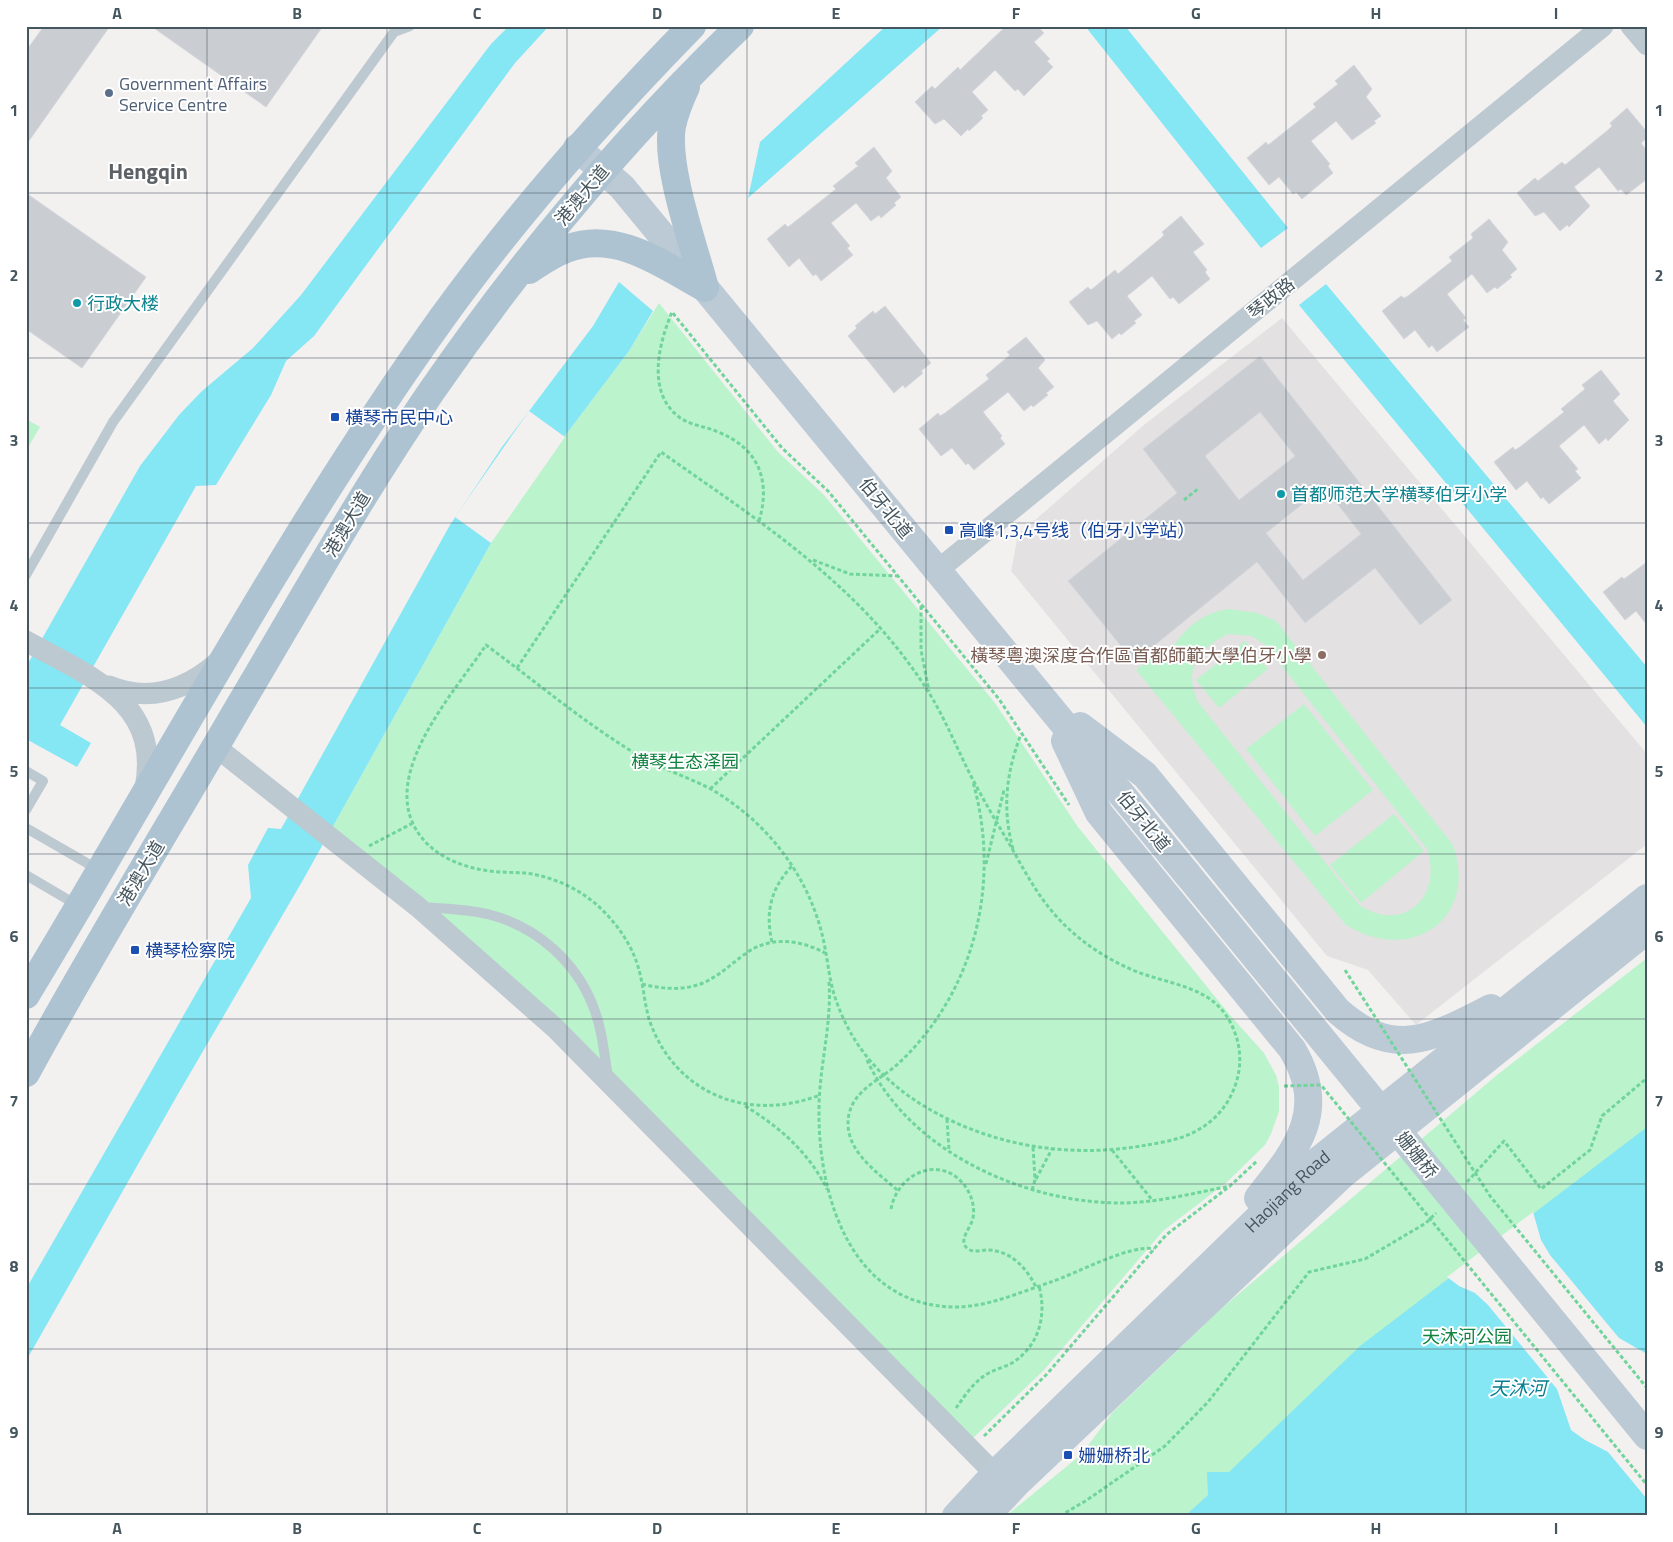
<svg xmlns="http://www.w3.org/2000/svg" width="1673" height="1542" font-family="'Titillium Web','Noto Sans SC',sans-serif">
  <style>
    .education { fill: #e4e1e2 }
    .green { fill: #bbf3cc; fill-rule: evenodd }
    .water { fill: #85e6f4 }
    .pier { fill: #f3f0f0 }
    .building { fill: #caced3; stroke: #d4d7dc; fill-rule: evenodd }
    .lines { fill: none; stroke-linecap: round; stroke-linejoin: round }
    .path { stroke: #70d59a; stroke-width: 3; stroke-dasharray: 4 2.5; stroke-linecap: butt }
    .lane { stroke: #bdc9d0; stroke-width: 10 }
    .street { stroke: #bdc9d0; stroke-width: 21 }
    .secondary { stroke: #bccad5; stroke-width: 28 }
    .primary { stroke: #aec3d1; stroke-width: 28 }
    .path-bridge { stroke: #70d59a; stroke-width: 3; stroke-dasharray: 4 2.5; stroke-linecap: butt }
    .secondary-bridge { stroke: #bccad5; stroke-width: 28 }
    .grid { fill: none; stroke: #46565f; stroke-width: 1; stroke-opacity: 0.55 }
    .service-dot { fill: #5c6f8a; stroke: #fff; stroke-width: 2 }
    .culture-dot { fill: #0f9aa8; stroke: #fff; stroke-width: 2 }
    .transit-dot { fill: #1a4fb4; stroke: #fff; stroke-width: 2 }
    .education-dot { fill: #8d6e63; stroke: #fff; stroke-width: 2 }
    .labels { text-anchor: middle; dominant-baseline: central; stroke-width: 4; stroke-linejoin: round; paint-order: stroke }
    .service-label { font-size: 18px; fill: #4e5e75; stroke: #fff; text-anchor: start }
    .street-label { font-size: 18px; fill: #46565f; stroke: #fff }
    .culture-label { font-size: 18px; fill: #0d838f; stroke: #fff; text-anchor: start }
    .transit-label { font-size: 18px; fill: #164399; stroke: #fff; text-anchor: start }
    .education-label { font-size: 18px; fill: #785e54; stroke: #fff; text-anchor: end }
    .park-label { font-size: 18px; fill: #0f833f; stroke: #fff }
    .water-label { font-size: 19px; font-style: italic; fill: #047e8f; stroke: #fff }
    .district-label { font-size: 22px; font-weight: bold; fill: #5c6166; stroke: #fff }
    .neatline { fill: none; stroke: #46565f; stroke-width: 2 }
    .grid-label { font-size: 16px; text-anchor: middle; font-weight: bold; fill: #46565f }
  </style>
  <rect width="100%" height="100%" fill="#f3f0f0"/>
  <path class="education" d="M1282,318L1647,754V844L1416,1025L1368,970L1327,956L1011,571L1018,535L1145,424Z"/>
  <path class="green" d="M659,303L778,452L824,495L995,703L1078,827L1229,1014L1264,1053L1276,1075L1279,1087V1111L1271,1134L1265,1145L1227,1182L1163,1231L1044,1370L972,1439L332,828L491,543L537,473L629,351Z
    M26,419L40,427L26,451Z
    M1229,609L1257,613L1276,621L1453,845C1479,919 1411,965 1346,925L1136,670L1157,653L1165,662C1178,634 1198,613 1229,609ZM1228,634L1252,636L1265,645L1427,849C1443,897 1403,934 1359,905L1198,702C1183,669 1198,649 1228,634Z
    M1245,641L1268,669L1219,708L1196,680Z
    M1304,704L1373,790L1315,836L1246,749Z
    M1394,814L1424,851L1361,903L1330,865Z
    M1647,958V1516H1006L1082,1454L1112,1413L1222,1308L1497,1075Z"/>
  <path class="water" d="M509,26H549L515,63L314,336L286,361L271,395L216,485L196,486L60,725L91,743L77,767L26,739V667L140,466L179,415L202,391L253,348L301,295L491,44Z
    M886,26H943L748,198L760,142Z
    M1085,26H1125L1288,228L1261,248Z
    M619,282L653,311L629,351L537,473L491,543L303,880L178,1094L26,1361V1289L251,898L248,865L268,828L281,829L450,525L502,447L593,326Z
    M1326,284L1647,667V727L1299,305Z
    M1647,1127V1516H1185L1208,1495L1207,1472H1229L1360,1346Z"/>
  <path class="pier" d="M529,411L565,437L491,543L455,517Z
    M1533,1212L1541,1240L1550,1255L1619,1338L1647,1354V1499L1608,1452L1585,1440L1571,1430L1557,1389L1488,1305L1475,1293L1459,1286L1447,1277Z"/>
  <path class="building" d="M44,26H110L26,145V51Z
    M151,26H323L266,107Z
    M1006,26H1037L1044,33L1034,42L1050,59L1047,61L1053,67L1024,96L1018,89L1015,91L995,70L972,92L988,110L981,116L983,118L969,131L968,129L961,136L944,119L935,124L915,102L932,86L935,89L958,67L960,70Z
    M1354,65L1372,89L1366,97L1381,116L1374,121L1376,123L1352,140L1336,121L1311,141L1330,164L1328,166L1333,173L1302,199L1296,192L1293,194L1279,177L1269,185L1247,158L1266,142L1268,145L1272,142L1316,107L1313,104L1338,84L1335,81Z
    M1627,108L1647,132V138L1641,143L1647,151V179L1626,195L1621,189L1618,191L1599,167L1574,187L1590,206L1569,227L1567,225L1560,231L1544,212L1535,216L1517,193L1535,178L1538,181L1562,162L1565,165L1608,130L1612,126L1610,123Z
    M874,147L892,171L886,178L901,197L894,203L896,205L881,218L879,215L871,221L856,203L831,223L850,246L847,248L853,255L821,281L816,274L813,276L799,258L789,267L767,239L785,224L788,227L792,224L836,189L833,186L858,166L855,163Z
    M26,193L146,277L82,368L26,329Z
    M1181,216L1204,244L1193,252L1207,270L1205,272L1210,279L1179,304L1173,297L1170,299L1152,276L1127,296L1142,315L1134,321L1136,323L1121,335L1119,333L1112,339L1097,321L1088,325L1069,302L1088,287L1091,290L1115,270L1118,274L1161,238L1164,235L1162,232Z
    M1489,219L1508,242L1502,250L1517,269L1510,275L1512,277L1497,289L1495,287L1487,293L1472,274L1447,294L1466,318L1463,320L1469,327L1437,352L1432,345L1429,348L1415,330L1404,339L1382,311L1401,296L1404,298L1408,296L1452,261L1449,257L1473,238L1471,234Z
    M885,306L931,363L921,371L923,373L905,388L903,385L894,393L848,336L857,328L855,326L873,311L875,314Z
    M1026,337L1045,360L1038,368L1054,387L1046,393L1048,395L1033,407L1031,405L1024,411L1008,392L983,412L1002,436L1000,438L1005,444L974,470L968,463L966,465L952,448L941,456L919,429L938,413L940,416L945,413L989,379L986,375L1010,355L1007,352Z
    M1260,356L1452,600L1420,625L1375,568L1305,623L1257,562L1134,662L1068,581L1177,493L1143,449ZM1260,412L1295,456L1239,500L1205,456ZM1324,487L1361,534L1303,580L1266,533Z
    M1601,370L1620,394L1613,401L1629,420L1608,441L1606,438L1599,444L1584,425L1559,446L1578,469L1575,471L1581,478L1549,504L1543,497L1541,499L1527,481L1516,490L1494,462L1513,447L1515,450L1520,447L1564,412L1561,409L1585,389L1582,385Z
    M1647,562V625L1636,611L1625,620L1603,592L1622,577L1624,579Z"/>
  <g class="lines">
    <path class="path" d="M1184,500L1199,488
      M759,521C771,481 759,448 718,432C705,426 691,426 679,417C646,392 659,343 672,312L782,448L828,491L999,699L1069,805
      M813,560L850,574L898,576
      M921,606V650L929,691
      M517,668L661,452C759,521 857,583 924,685C944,715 956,747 972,778C984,801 997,823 1010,845C1024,870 1037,895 1057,917C1076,938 1100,955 1126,967C1167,987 1217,982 1235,1033C1249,1070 1231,1113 1196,1131C1180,1140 1159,1143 1141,1146C1068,1158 993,1146 929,1109C886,1084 854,1050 837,1003C829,982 828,960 823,938C814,900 796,866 770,837C753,818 733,802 711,789C686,776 658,768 633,752C582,721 535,681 486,645C456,690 390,762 411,819C425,856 467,871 503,872C515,873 526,872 537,875C559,880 580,890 597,905C617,923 634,947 640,974C644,990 645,1007 650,1022C677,1096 750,1122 820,1095
      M710,789L881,628
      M369,846L413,823
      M1013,849C1002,808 1006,774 1021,734
      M986,864L1004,790
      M772,942C765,912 771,888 792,866
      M829,982C832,1025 819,1067 819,1110C818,1197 852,1307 956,1307C987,1307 1021,1292 1051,1282C1075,1274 1133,1243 1154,1249
      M642,984C662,989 683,991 703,983C719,976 731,964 745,954C769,936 799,939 825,953
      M867,1060C910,1153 1027,1204 1124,1203C1160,1202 1195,1193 1230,1186
      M745,1106C780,1127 809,1153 827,1189
      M947,1119L949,1150
      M1112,1150L1153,1201
      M1036,1179L1052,1149
      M1467,1182L1504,1141L1541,1189L1590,1150L1602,1116L1647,1078
      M897,1190C875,1170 842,1149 849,1114C855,1088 883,1079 901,1061C976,989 1001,881 973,782
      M1032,1190L1035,1180L1033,1146
      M891,1209C898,1171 944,1153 967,1189C972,1197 975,1208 973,1218C971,1228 957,1241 968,1249C974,1253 981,1250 987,1250C1010,1250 1026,1267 1036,1287
      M956,1408C964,1397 972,1384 984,1376C992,1370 1003,1368 1012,1363C1039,1346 1047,1316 1039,1286
      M984,1436L1047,1374L1166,1235L1230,1186L1257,1161
      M1060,1516L1087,1500L1165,1446L1208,1402L1309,1272L1365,1259L1426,1223L1436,1213"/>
    <path class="lane" d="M26,575L113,422L394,32L410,26
      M26,771L43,781L26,810
      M26,828L99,870
      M26,875L77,905
      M423,907C446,909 469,909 491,915C537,927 576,962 593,1006C602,1028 604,1053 608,1077"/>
    <path class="street" d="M1631,26L1647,45
      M938,570L1603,26
      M26,641C88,676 162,701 145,788
      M109,686C150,703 186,690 218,662
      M216,747L418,907L555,1028L995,1474"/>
    <g class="secondary">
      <path d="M577,148L622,187L1188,875"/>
      <path d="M1080,726L1145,775L1338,1011C1394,1061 1434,1037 1491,1008"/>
      <path d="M1065,741L1099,813L1292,1049C1329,1111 1297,1149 1258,1198"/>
      <path id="s1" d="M956,1516L995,1474L1314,1164L1647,898"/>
      <path d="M986,1516L1019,1481L1342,1175L1647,930"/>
    </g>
    <path class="primary" d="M686,87C680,100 675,112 672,126C665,167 694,246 705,288
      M529,270C541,262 552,254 566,249C616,229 663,265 705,288
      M26,995C163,769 288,533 442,318C517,214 602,118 692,26
      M26,1073C93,950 167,830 238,708C301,602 361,494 431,392C522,260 625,137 740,26"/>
    <path class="path-bridge" d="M1345,970L1490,1196L1647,1388
      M1284,1086L1321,1085L1647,1485"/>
    <path class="secondary-bridge" d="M1188,875L1647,1436"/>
  </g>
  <path class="grid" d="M207,26V1516M387,26V1516M567,26V1516M747,26V1516M926,26V1516M1106,26V1516M1286,26V1516M1466,26V1516M26,193H1647M26,358H1647M26,523H1647M26,688H1647M26,854H1647M26,1019H1647M26,1184H1647M26,1349H1647"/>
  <circle class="service-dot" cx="109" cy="93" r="5"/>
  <g class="culture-dot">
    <circle cx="77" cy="303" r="5"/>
    <circle cx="1281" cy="494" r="5"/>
  </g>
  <g class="transit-dot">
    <rect x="330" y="412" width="10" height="10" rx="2.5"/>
    <rect x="944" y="525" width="10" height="10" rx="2.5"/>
    <rect x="130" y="945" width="10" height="10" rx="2.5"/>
    <rect x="1063" y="1450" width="10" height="10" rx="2.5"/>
  </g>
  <circle class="education-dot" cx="1322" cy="655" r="5"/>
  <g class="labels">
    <g class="service-label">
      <text x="119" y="83">Government Affairs<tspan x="119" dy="21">Service Centre</tspan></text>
    </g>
    <g class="street-label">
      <text transform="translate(582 195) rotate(-50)">港澳大道</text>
      <text transform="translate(1271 298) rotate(-39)">琴政路</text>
      <text transform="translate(886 508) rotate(51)">伯牙北道</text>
      <text transform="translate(347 524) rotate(-59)">港澳大道</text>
      <text transform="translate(1144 821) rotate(51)">伯牙北道</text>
      <text transform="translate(141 873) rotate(-59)">港澳大道</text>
      <text transform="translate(1417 1155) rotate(51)">姗姗桥</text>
      <text stroke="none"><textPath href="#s1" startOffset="464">Haojiang Road</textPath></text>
    </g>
    <g class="culture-label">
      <text x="87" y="303">行政大楼</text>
      <text x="1291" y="494">首都师范大学横琴伯牙小学</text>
    </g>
    <g class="transit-label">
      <text x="345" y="417">横琴市民中心</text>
      <text x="959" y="530">高峰1,3,4号线（伯牙小学站）</text>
      <text x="145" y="950">横琴检察院</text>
      <text x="1078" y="1455">姗姗桥北</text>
    </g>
    <g class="education-label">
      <text x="1312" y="655">橫琴粵澳深度合作區首都師範大學伯牙小學</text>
    </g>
    <g class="park-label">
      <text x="685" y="761">横琴生态泽园</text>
      <text x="1467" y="1336">天沐河公园</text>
    </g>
    <g class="water-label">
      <text x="1518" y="1387">天沐河</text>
    </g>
    <g class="district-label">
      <text x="148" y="171">Hengqin</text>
    </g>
  </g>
  <rect width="1673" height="1542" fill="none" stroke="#ffffff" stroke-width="55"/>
  <rect x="28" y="28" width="1618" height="1486" class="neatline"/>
  <g class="grid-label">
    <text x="117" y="19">A</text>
    <text x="297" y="19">B</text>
    <text x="477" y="19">C</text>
    <text x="657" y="19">D</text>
    <text x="836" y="19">E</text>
    <text x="1016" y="19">F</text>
    <text x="1196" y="19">G</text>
    <text x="1376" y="19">H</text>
    <text x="1556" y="19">I</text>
    <text x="14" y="116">1</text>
    <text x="1659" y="116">1</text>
    <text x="14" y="281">2</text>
    <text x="1659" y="281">2</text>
    <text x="14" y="446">3</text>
    <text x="1659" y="446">3</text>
    <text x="14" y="611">4</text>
    <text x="1659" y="611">4</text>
    <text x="14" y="777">5</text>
    <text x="1659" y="777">5</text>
    <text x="14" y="942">6</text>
    <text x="1659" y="942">6</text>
    <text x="14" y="1107">7</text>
    <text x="1659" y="1107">7</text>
    <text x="14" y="1272">8</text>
    <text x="1659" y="1272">8</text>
    <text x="14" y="1438">9</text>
    <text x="1659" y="1438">9</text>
    <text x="117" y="1534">A</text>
    <text x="297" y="1534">B</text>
    <text x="477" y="1534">C</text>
    <text x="657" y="1534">D</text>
    <text x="836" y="1534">E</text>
    <text x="1016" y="1534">F</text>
    <text x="1196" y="1534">G</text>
    <text x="1376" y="1534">H</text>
    <text x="1556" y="1534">I</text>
  </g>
</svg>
